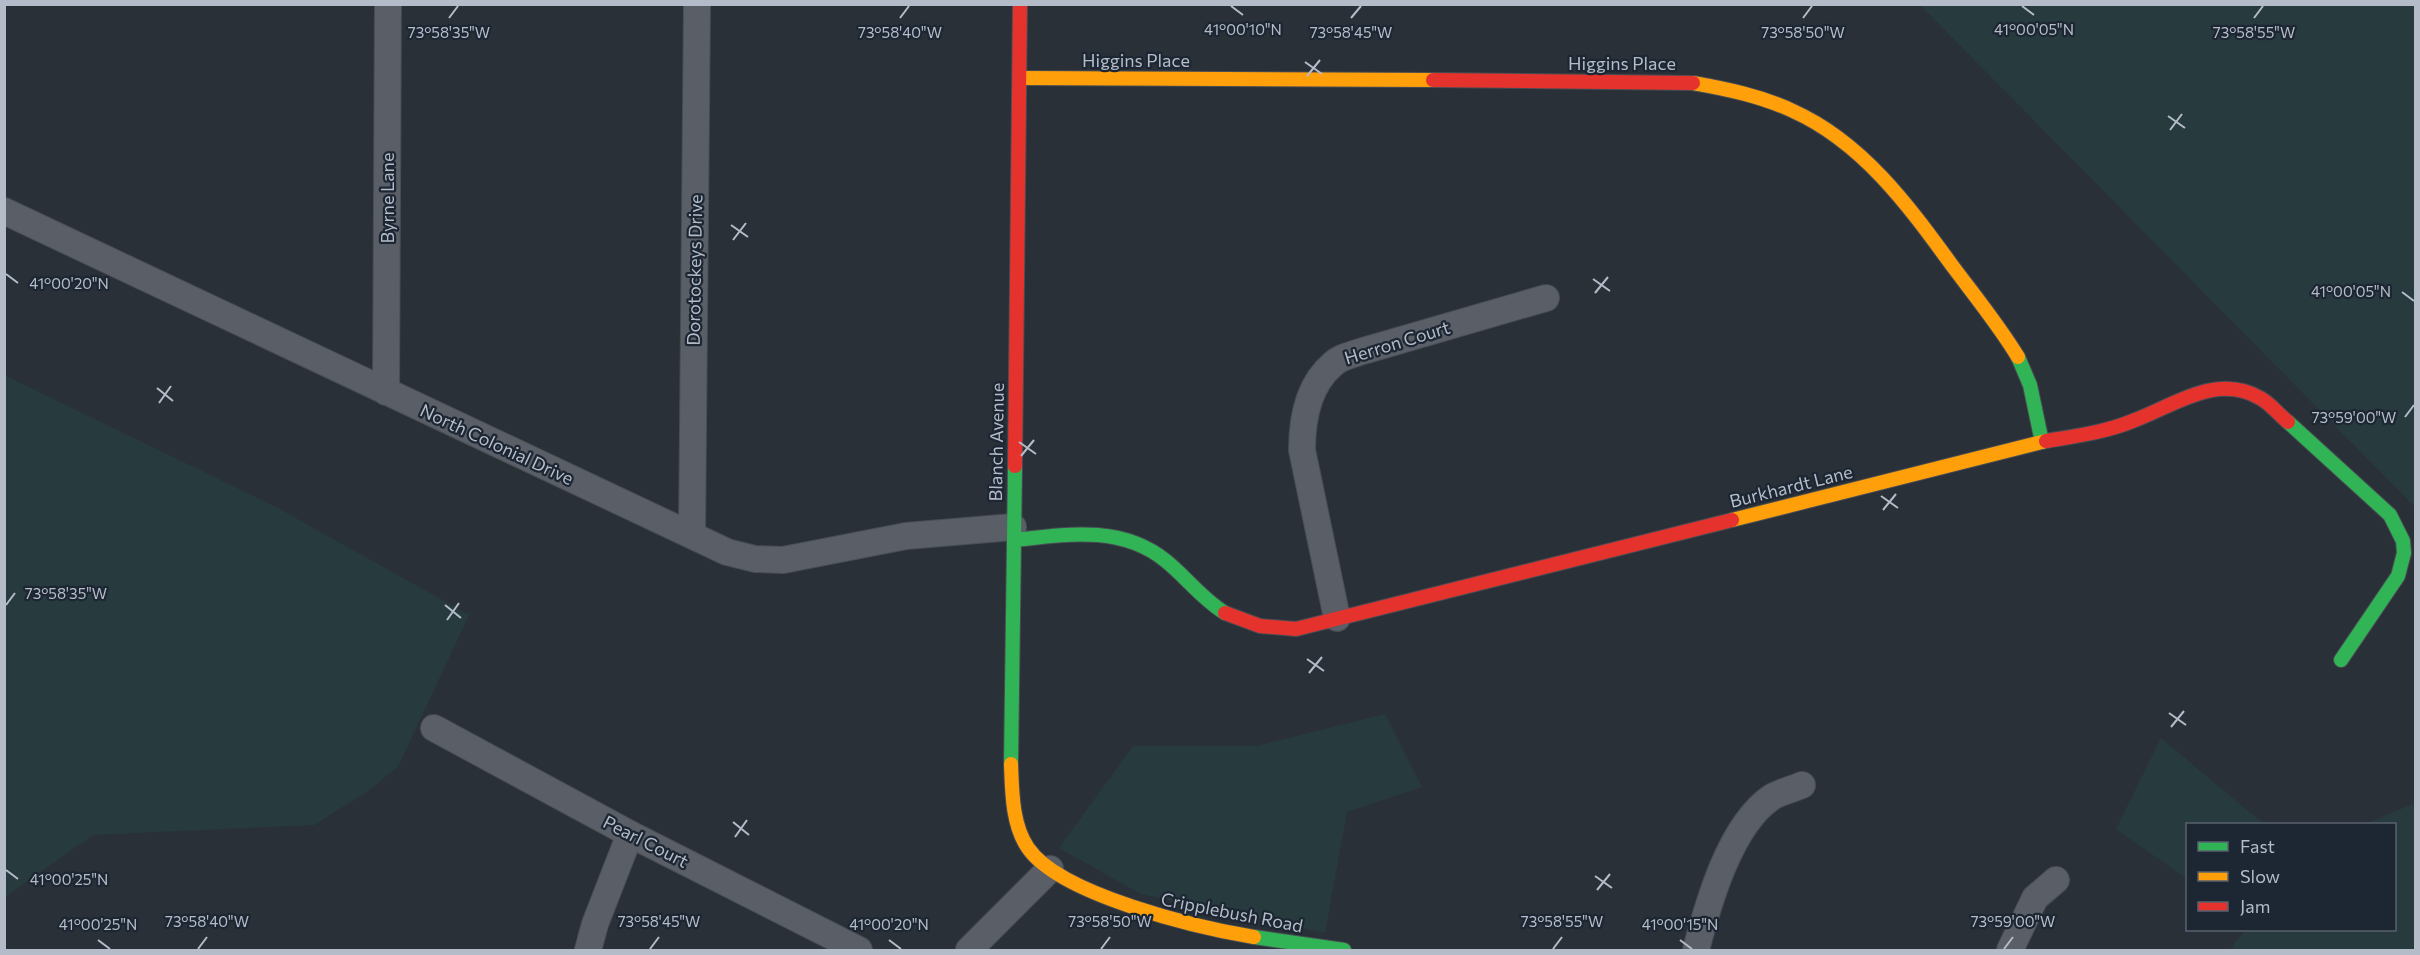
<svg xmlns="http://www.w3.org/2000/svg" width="2420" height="955" font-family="Commissioner,sans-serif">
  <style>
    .green { fill: #273a3e }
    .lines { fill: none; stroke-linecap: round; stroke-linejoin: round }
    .street-casing { stroke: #484c53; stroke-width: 28 }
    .fast-casing { stroke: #484c53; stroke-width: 16 }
    .slow-casing { stroke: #484c53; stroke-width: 16 }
    .jam-casing { stroke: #484c53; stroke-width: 16 }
    .street { stroke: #5a5e66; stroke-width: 26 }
    .fast { stroke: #30b455; stroke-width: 14 }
    .slow { stroke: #ff9f0a; stroke-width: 14 }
    .jam { stroke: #e5322d; stroke-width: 14 }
    .ticks { fill: none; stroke: #b4bcc9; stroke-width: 2 }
    .labels { text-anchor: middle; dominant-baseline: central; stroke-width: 4.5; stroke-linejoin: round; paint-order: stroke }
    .street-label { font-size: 18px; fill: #b4bcc9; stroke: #1d2633 }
    .ticks-label { font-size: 15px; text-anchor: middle; fill: #b4bcc9; stroke: #1d2633; stroke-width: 4.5; stroke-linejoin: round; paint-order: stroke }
  </style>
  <rect width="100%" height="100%" fill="#2a3038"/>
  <path class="green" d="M1920,5H2415V507Z
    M4,375L278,508L469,615L398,767L368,791L314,825L93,835L5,897Z
    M1385,714L1422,787L1347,812L1325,933L1141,894L1059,848L1133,746H1256Z
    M2161,738L2264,824H2188L2187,879L2116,829Z
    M2415,803V950H2229L2246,930H2394V824H2365Z"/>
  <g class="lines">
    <defs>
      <path id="street" d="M4,211L727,552L755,559L783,560L906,536L1013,527
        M386,392L388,4
        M692,535L697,4
        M1337,618L1302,450C1302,418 1308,385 1333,364C1340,357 1354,354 1363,351L1546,298
        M434,728L630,834L859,950
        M588,950L595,924L630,834
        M969,950L1050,869
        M1696,950C1708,904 1730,825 1772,797C1780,792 1793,789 1802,785
        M2010,950L2035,898L2056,880"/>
      <path id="fast" d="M2018,357L2030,385L2042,442
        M2288,422L2390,515L2403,541L2404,553L2398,576L2341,660
        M1015,540C1067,534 1122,525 1166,561C1186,577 1202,599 1225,613
        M1011,764L1015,466
        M1254,937L1344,950"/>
      <path id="slow" d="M1021,78L1433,80
        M1693,83C1727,89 1761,96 1793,111C1862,142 1908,205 1951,264C1974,295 1998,324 2018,357
        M1732,520L2046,441
        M1011,764C1012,791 1012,825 1028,848C1060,895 1199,928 1254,937"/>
      <path id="jam" d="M1433,80L1693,83
        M2046,441C2076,436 2107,432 2135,420C2175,405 2217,373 2260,398C2270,403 2279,415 2288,422
        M1015,466L1020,4
        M1225,613L1260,626L1296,629L1732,520"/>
    </defs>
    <use href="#street" class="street-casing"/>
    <use href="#fast" class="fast-casing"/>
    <use href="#slow" class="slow-casing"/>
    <use href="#jam" class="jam-casing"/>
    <use href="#street" class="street"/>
    <use href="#fast" class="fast"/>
    <use href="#slow" class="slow"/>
    <use href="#jam" class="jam"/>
  </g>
  <path class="ticks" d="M1231,6L1243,15M2022,6L2034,15M449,18L458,6M900,18L909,6M1351,18L1361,6M1803,18L1812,6M2254,18L2263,6M1305,62L1322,74M1307,76L1320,60M2168,116L2185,128M2170,130L2182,114M731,225L748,237M733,240L746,223M6,274L18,283M1593,279L1610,291M2402,292L2414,301M1595,293L1608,277M157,388L173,401M159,403L171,386M2405,417L2414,405M1019,442L1036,454M1021,456L1034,440M1881,496L1898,508M1883,510L1896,494M6,605L15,593M445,605L461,618M447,620L459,603M1307,659L1324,671M1309,673L1322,657M2169,713L2186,725M2171,727L2184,711M733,822L749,835M735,837L747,820M6,870L18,879M1595,876L1612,888M1597,890L1610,874M98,940L110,949M889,940L901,949M1680,940L1692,949M198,949L207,937M650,949L659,937M1101,949L1110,937M1553,949L1562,937M2004,949L2013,937"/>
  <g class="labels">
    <g class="street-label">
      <text x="1136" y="60">Higgins Place</text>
      <text x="1622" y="63">Higgins Place</text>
      <text transform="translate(387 198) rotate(-90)">Byrne Lane</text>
      <text transform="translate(694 270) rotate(-89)">Dorotockeys Drive</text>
      <text transform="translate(1397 342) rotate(-17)">Herron Court</text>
      <text transform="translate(996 442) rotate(-89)">Blanch Avenue</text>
      <text transform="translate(497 444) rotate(25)">North Colonial Drive</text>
      <text transform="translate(1791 486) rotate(-14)">Burkhardt Lane</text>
      <text transform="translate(646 841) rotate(27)">Pearl Court</text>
      <text transform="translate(1232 912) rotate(11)">Cripplebush Road</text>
    </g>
  </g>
  <g class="ticks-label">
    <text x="1243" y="35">41°00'10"N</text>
    <text x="2034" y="35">41°00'05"N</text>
    <text x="449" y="38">73°58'35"W</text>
    <text x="900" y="38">73°58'40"W</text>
    <text x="1351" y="38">73°58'45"W</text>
    <text x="1803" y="38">73°58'50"W</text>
    <text x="2254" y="38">73°58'55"W</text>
    <text x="69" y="289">41°00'20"N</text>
    <text x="2351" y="297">41°00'05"N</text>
    <text x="2354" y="423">73°59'00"W</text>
    <text x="66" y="599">73°58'35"W</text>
    <text x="69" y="885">41°00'25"N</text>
    <text x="207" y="927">73°58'40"W</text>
    <text x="659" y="927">73°58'45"W</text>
    <text x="1110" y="927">73°58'50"W</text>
    <text x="1562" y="927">73°58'55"W</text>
    <text x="2013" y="927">73°59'00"W</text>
    <text x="98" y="930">41°00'25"N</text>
    <text x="889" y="930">41°00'20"N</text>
    <text x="1680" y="930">41°00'15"N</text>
  </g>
  <rect width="2420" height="955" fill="none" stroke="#b4bcc9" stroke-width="12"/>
  <rect x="2186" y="823" width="210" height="108" fill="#1d2633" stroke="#59626f" stroke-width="1.5"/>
  <rect x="2198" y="842" width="30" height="9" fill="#30b455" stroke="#59626f" stroke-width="1.5"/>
  <text x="2240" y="853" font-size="18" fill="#b4bcc9">Fast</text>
  <rect x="2198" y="872" width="30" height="9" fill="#ff9f0a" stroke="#59626f" stroke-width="1.5"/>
  <text x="2240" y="883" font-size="18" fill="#b4bcc9">Slow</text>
  <rect x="2198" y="902" width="30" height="9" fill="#e5322d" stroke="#59626f" stroke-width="1.5"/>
  <text x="2240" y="913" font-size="18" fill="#b4bcc9">Jam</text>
</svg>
